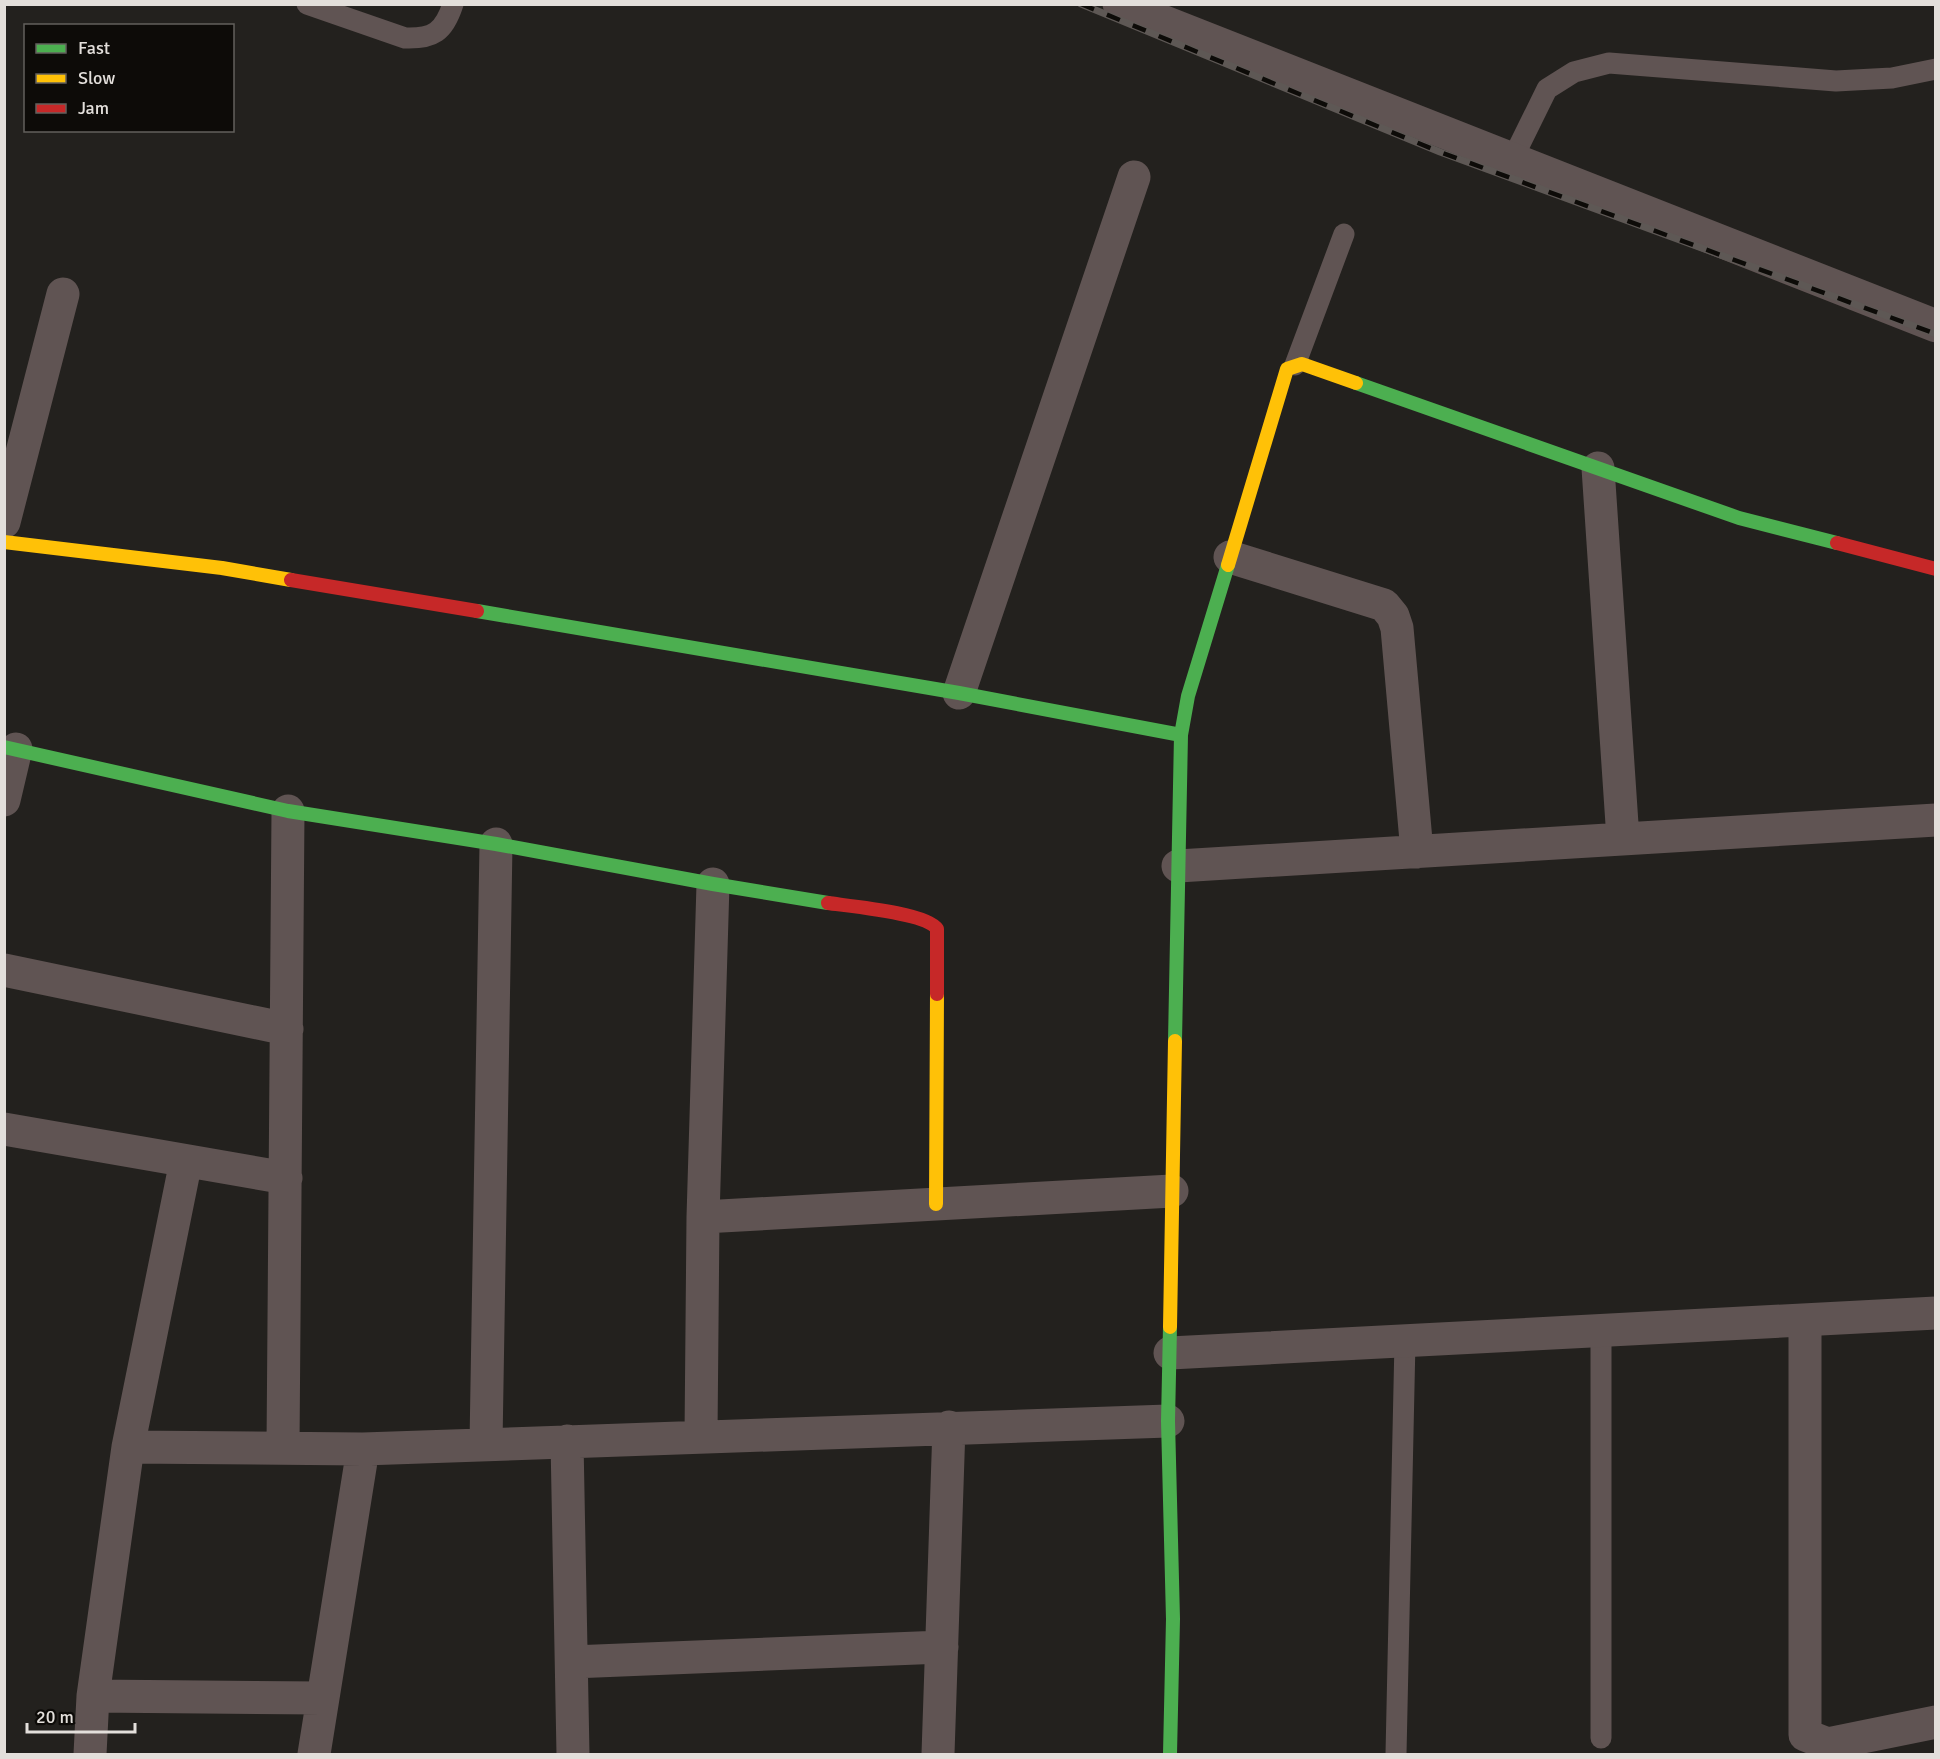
<svg xmlns="http://www.w3.org/2000/svg" width="1940" height="1759" font-family="Signika,sans-serif">
  <style>
    .lines { fill: none; stroke-linecap: round; stroke-linejoin: round }
    .lane { stroke: #605453; stroke-width: 21 }
    .street { stroke: #605453; stroke-width: 33 }
    .fast { stroke: #4caf50; stroke-width: 14 }
    .slow { stroke: #ffc107; stroke-width: 14 }
    .jam { stroke: #c62828; stroke-width: 14 }
    .rail-casing { stroke: #5e5855; stroke-width: 7 }
    .rail { stroke: #0d0b08; stroke-width: 4.5; stroke-dasharray: 14; stroke-linecap: butt }
  </style>
  <rect width="100%" height="100%" fill="#23211e"/>
  <g class="lines">
    <path class="lane" d="M307,4L405,38C433,39 444,32 453,4
      M1512,160L1547,89L1574,72L1609,63L1836,81L1892,78L1936,69
      M1295,365L1344,234
      M1601,1738V1330
      M1396,1754L1405,1341"/>
    <path class="street" d="M1119,4L1936,326
      M1598,468L1623,839
      M4,522L63,294
      M1230,557L1384,605L1393,616L1397,628L1417,852
      M959,693L1134,177
      M4,800L16,749
      M1178,866L1936,820
      M4,970L287,1029
      M4,1129L286,1178
      M703,1217L1172,1191
      M1805,1320V1735L1828,1744L1936,1722
      M1170,1353L1936,1313
      M701,1436L703,1217L713,884
      M567,1441L573,1754
      M486,1444L496,844
      M128,1447L363,1449L1168,1421
      M283,1448L288,811
      M572,1662L942,1647
      M93,1696L322,1698
      M90,1754L93,1696L128,1447L186,1161
      M314,1754L363,1449
      M938,1754L949,1427"/>
    <path class="fast" d="M1356,383L1739,518L1837,543
      M477,611L959,693L1181,735
      M4,747L288,811L496,844L713,884L828,903
      M1175,1041L1181,735L1188,696L1228,565
      M1170,1327L1168,1421L1173,1619L1170,1754"/>
    <path class="slow" d="M4,542L222,568L291,580
      M1228,565L1287,369L1302,364L1356,383
      M936,1204L937,994
      M1170,1327L1175,1041"/>
    <path class="jam" d="M1837,543L1936,569
      M291,580L477,611
      M828,903C849,906 927,913 937,929V994"/>
    <defs>
      <path id="rail" d="M1081,4L1440,152L1936,334"/>
    </defs>
    <use href="#rail" class="rail-casing"/>
    <use href="#rail" class="rail"/>
  </g>
  <rect width="1940" height="1759" fill="none" stroke="#e3dfdb" stroke-width="12"/>
  <rect x="24" y="24" width="210" height="108" fill="#0d0b08" stroke="#63605c" stroke-width="1.5"/>
  <rect x="36" y="44" width="30" height="9" fill="#4caf50" stroke="#63605c" stroke-width="1.5"/>
  <text x="78" y="54" font-size="18" fill="#e3dfdb">Fast</text>
  <rect x="36" y="74" width="30" height="9" fill="#ffc107" stroke="#63605c" stroke-width="1.5"/>
  <text x="78" y="84" font-size="18" fill="#e3dfdb">Slow</text>
  <rect x="36" y="104" width="30" height="9" fill="#c62828" stroke="#63605c" stroke-width="1.5"/>
  <text x="78" y="114" font-size="18" fill="#e3dfdb">Jam</text>
  <path d="M27 1723v9h108v-9" fill="none" stroke="#e3dfdb" stroke-width="3"/>
  <text x="36" y="1723" font-size="18" fill="#e3dfdb" stroke="#0d0b08" stroke-width="4.5" paint-order="stroke">20 m</text>
</svg>
